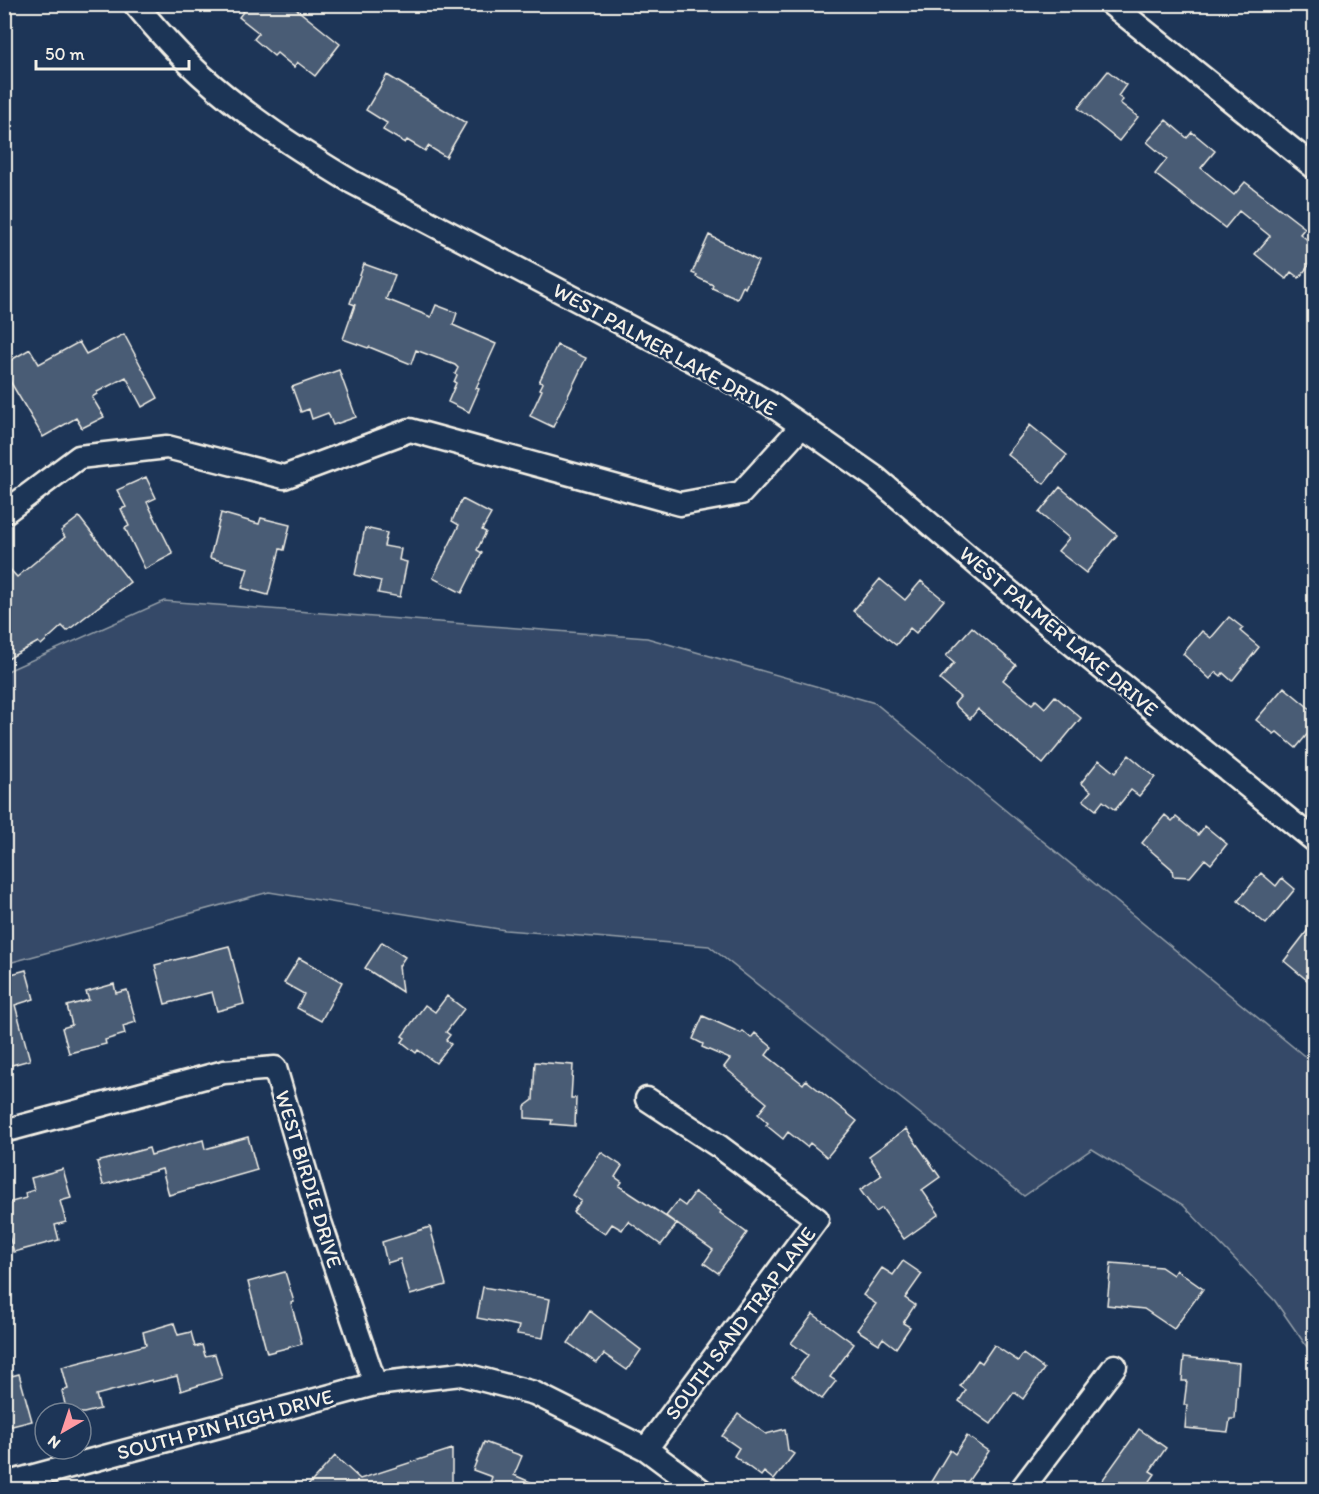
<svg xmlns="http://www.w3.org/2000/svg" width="1319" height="1494" font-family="Itim,sans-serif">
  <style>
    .green { fill: #354a67; stroke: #949ea8; stroke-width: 1.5 }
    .building { fill: #485b74; stroke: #f4f1e8; stroke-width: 1.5 }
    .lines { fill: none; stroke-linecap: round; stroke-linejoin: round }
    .minor-casing { stroke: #f4f1e8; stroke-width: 27 }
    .minor { stroke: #1d3557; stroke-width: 22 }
    .labels { text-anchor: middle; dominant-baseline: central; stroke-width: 5; stroke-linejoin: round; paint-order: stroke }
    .street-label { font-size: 21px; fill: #f4f1e8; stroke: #1d3557 }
  </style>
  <rect width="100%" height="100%" fill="#1d3557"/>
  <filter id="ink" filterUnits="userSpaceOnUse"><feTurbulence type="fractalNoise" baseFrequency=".0167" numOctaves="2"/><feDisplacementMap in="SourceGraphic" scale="12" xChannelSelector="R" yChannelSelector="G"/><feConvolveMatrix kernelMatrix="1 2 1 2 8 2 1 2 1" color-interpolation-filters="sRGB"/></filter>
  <g filter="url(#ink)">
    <path class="green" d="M164,601L647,638L875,703L1314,1064V1357L1275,1301L1183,1205L1092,1149L1024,1196L709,946L505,930L269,892L5,964V672Z"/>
    <path class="building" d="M249,4H290L340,44L315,76L297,62L294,67L277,53L274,56L254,39L259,33L239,17Z
      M1108,71L1126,85L1118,96L1123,100L1120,103L1138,117L1119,141L1078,108Z
      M387,75L466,123L446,157L428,146L425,151L407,140L405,143L383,130L387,123L366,110Z
      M1166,120L1187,138L1192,132L1215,151L1201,168L1234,195L1245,182L1305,228L1300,234L1314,245V259L1299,278L1291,272L1286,279L1255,254L1270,236L1239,211L1225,228L1155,174L1167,159L1147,142Z
      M709,235L758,261L745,288L743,286L737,299L712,288L713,285L696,277L697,275L692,273Z
      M364,264L395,275L386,299L431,317L436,305L457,313L453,325L496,344L476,388L479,389L469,412L448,402L456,383L454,382L457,375L455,374L458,368L455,365L416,350L411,364L369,347L368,348L343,339L355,305L350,303Z
      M124,334L158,398L142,407L126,377L97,392V394L92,397L104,417L82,428L76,418L43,437L4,371V364L30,349L39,364L79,342L86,354Z
      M557,345L586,358L553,427L530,416L542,390L540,389L543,383L539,382Z
      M339,370L356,417L333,425L328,413L312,419L309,409L301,412L292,387Z
      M1030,425L1067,455L1044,484L1007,454Z
      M146,477L156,498L147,502L173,554L145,569L125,528L129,526L121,509L126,507L117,490Z
      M1060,487L1117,535L1086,573L1058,551L1069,538L1039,513Z
      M462,499L491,514L482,530L486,532L477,550L482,553L462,593L433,578L459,525L452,521Z
      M221,513L259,524L261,518L290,525L284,550L280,549L268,595L242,588L248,568L210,558Z
      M79,517L130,582L67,631L62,626L41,645L38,642L4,661V563L17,577L65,537L61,531Z
      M365,528L387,533L384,546L401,549L399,560L407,562L400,597L378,593L381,581L355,575Z
      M880,579L905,600L921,581L944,600L916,633L910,628L896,645L853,611Z
      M1229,617L1243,628L1240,631L1259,647L1232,681L1223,673L1221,676L1216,672L1210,679L1183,654L1202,631L1211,638Z
      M972,627L1016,665L1003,680L1032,704L1036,700L1045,708L1055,696L1081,718L1043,764L978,709L970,719L954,704L960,697L940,680L954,663L946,656Z
      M1284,687L1314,712V726L1296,748L1277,732L1274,734L1256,720Z
      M1129,755L1155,777L1139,796L1131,790L1115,810L1103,801L1096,810L1083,800L1091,791L1081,783L1099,760L1115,773Z
      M1165,815L1172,821L1176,817L1198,835L1205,826L1227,844L1211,864L1205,859L1190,877L1173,876L1172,869L1142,843Z
      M1261,873L1276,886L1282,878L1295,889L1266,924L1238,901Z
      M1314,922V986L1284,961Z
      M382,942L405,957L399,966L402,992L365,968Z
      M229,946L244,1004L217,1011L212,992L165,1004L155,965Z
      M299,958L342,982L321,1021L297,1008L304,994L284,983Z
      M26,970L34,999L15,1005L30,1060L8,1066L4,1052V976Z
      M114,984L116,993L127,990L136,1022L123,1026L125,1034L105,1040L106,1044L69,1053L62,1028L72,1025L67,1006L89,1000L86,992Z
      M447,996L464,1009L446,1032L450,1035L446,1040L451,1044L436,1063L418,1050L416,1053L402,1042L405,1038L402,1036L425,1005L435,1012Z
      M703,1016L741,1033L743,1031L751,1038L755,1033L772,1047L766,1055L803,1084L806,1080L857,1121L827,1157L810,1143L807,1147L788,1132L783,1139L766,1125L768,1123L758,1114L767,1103L724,1067L730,1059L702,1047L703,1044L693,1039Z
      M535,1062L573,1065L571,1098H576L575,1126L551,1124L552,1120L525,1118V1106L533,1100Z
      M906,1129L940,1177L922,1190L939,1214L904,1239L882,1208L876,1212L860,1190L882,1175L869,1156Z
      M248,1137L257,1170L169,1195L162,1169L103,1185L97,1162L149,1148L151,1155L203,1140L205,1149Z
      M601,1152L622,1166L615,1177L622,1182L619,1186L677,1224L661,1245L628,1221L622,1230L612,1224L605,1234L573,1212L581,1201L572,1195Z
      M63,1169L71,1198L60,1201L66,1222L55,1225L59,1240L14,1252L4,1221V1204L26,1198L25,1193L34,1190L31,1178Z
      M695,1192L721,1211L720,1213L747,1233L718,1273L704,1263L713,1250L666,1216L678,1201L685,1206Z
      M430,1227L446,1285L410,1295L400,1259L387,1263L382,1242Z
      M903,1261L922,1274L905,1298L915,1305L903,1323L910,1327L896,1348L883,1338L879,1344L857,1330L876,1304L863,1295L882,1268L893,1275Z
      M1111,1263L1161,1267L1173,1275L1176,1270L1203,1289L1174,1329L1144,1309L1107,1305Z
      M285,1272L294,1302L291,1303L302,1344L267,1353L248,1282Z
      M483,1287L550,1299L543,1338L517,1334L519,1326L477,1318Z
      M590,1311L641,1350L627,1370L604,1354L597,1363L568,1343Z
      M813,1314L854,1344L830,1377L836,1381L822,1399L792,1377L808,1355L791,1343Z
      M174,1323L178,1335L191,1332L195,1347L202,1345L205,1356L215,1354L222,1378L181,1391L177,1376L152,1382V1380L96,1395L100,1409L84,1413H67L62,1391L68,1389L62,1367L146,1345L143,1332Z
      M994,1345L1018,1361L1023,1354L1044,1369L1023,1399L1014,1392L991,1424L959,1401L966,1390L960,1386L978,1360L982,1363Z
      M1184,1357L1239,1363L1235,1419H1230L1228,1432L1185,1428L1187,1405H1184L1187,1381H1182Z
      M19,1374L32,1421L4,1428V1378Z
      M738,1414L766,1434L785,1429L788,1450L794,1454L774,1480L764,1472L761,1476L734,1456L739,1448L722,1436Z
      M1139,1429L1166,1448L1150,1471L1155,1474L1144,1490H1112L1101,1482Z
      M967,1436L989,1451L962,1490H926L950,1450L955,1454Z
      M484,1442L522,1456L514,1475L549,1490H487L492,1477L473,1470Z
      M452,1449V1490H304L335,1456L360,1479Z"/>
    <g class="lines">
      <defs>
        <path id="minor" d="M135,4C156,29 178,54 201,75C247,117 299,150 352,182L713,371L769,403L876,478L1045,622L1314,840
          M1111,4L1314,167
          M4,513L79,457L167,447L284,477L410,430L680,504L741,493L802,426
          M4,1131L224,1072L275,1068L320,1222L375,1384
          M646,1449L817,1219L720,1147L647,1099
          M4,1484L375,1384L461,1374L534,1393L646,1449L701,1490
          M1021,1490L1115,1366"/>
      </defs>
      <use href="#minor" class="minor-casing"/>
      <use href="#minor" class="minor"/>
    </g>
  </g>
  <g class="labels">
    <g class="street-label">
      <text transform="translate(665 349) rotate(29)">WEST PALMER LAKE DRIVE</text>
      <text transform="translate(1059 631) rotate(40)">WEST PALMER LAKE DRIVE</text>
      <text transform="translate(309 1179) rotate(73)">WEST BIRDIE DRIVE</text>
      <text transform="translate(740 1323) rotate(-53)">SOUTH SAND TRAP LANE</text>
      <text transform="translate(225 1424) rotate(-15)">SOUTH PIN HIGH DRIVE</text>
    </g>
  </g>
  <rect width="1319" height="1494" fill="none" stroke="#1d3557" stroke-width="24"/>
  <rect x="12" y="12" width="1295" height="1470" fill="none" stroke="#f4f1e8" stroke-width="2" filter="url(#ink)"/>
  <g transform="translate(63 1431) rotate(219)"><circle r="28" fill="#1d3557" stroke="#738091" stroke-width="1.5"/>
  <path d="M0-4.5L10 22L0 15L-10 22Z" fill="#ff9aa2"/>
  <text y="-9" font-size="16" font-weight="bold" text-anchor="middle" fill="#f4f1e8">N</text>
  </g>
  <path d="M36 60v9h153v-9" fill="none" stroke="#f4f1e8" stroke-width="3"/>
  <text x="45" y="60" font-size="18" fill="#f4f1e8" stroke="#1d3557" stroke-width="4.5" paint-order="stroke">50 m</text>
</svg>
